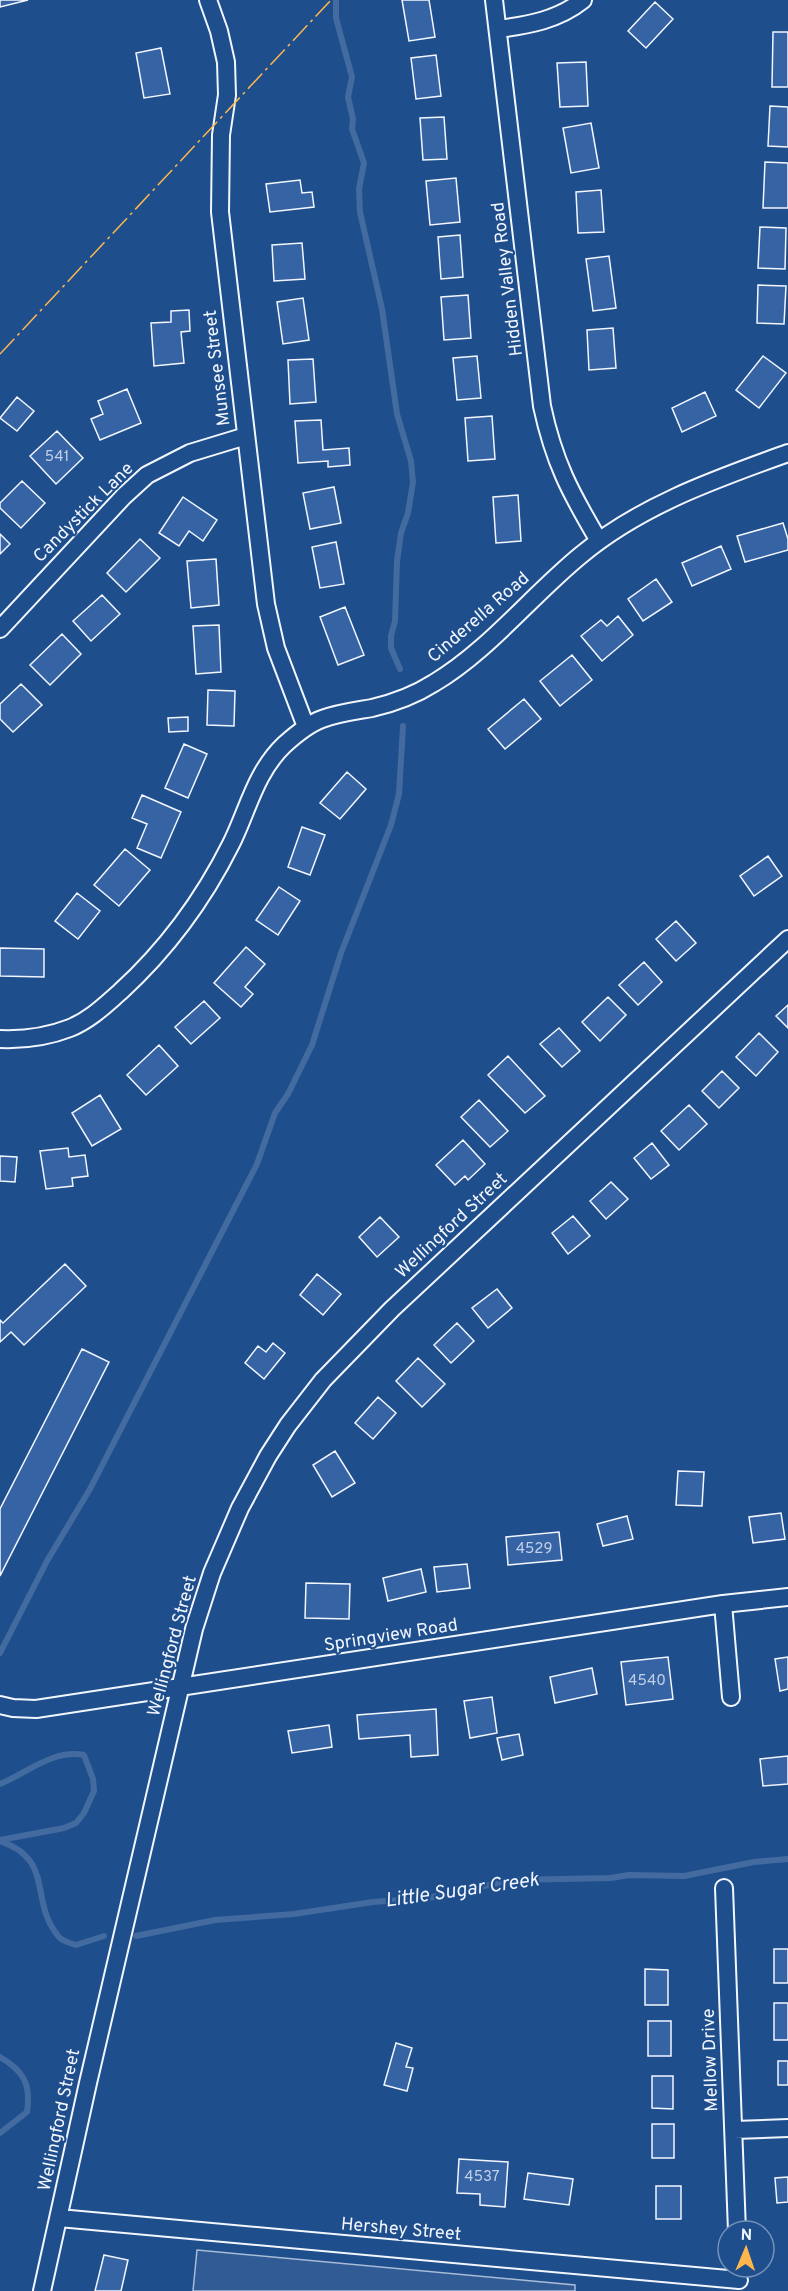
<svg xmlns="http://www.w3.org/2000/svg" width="788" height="2291" font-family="Overpass,sans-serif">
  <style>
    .built { fill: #305b95; stroke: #a8bbd7; stroke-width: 1.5 }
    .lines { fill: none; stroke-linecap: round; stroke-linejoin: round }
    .stream { stroke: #446ba0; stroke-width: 6 }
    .building { fill: #3563a3; stroke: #f2f6ff; stroke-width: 1.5 }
    .minor-casing { stroke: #f2f6ff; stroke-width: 20 }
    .minor { stroke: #1f4e8c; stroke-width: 16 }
    .power { stroke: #ffb74d; stroke-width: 1.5; stroke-dasharray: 21 4.5 3 4.5; stroke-linecap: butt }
    .labels { text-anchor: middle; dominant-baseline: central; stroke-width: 4.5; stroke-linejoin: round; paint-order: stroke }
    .number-label { font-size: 15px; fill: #c3d1e8 }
    .street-label { font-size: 18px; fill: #f2f6ff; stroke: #1f4e8c }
    .water-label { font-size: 20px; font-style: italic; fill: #f2f6ff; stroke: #1f4e8c }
  </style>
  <rect width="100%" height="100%" fill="#1f4e8c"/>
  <path class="built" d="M197,2250L575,2285V2291H193Z"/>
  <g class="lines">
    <path class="stream" d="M336,0V18L352,77L348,97L353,119L352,129L364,163L359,189L360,212L382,309L397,414L411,461L413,482L408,513L401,533L397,561L395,621L391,636V648L400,669
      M0,1653L47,1561L90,1489L257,1164L275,1113L288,1094L312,1045L341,953L391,825L399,794L403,726
      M0,1784C27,1773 53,1749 84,1755L93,1779L94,1791L84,1813L76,1823L64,1828L0,1840
      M0,1841C56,1860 28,1901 59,1937C62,1941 70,1943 76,1945L104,1936
      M136,1936L215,1920L294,1914L373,1902L428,1898L512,1880L611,1878L629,1875L684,1876L754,1862L788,1859
      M0,2057C24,2071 31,2084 27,2112L0,2133"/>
  </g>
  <path class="building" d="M0,0H28L0,7Z
    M402,0H429L435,37L409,41Z
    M655,2L673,19L646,48L628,31Z
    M773,32H788V87H772Z
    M161,48L170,94L144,98L136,53Z
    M436,55L441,96L416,99L411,58Z
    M586,62L588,106L560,107L557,63Z
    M770,106L788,107V147L768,146Z
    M444,117L447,159L423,160L420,118Z
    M591,123L599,168L571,173L563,128Z
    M765,162L788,163V208H763Z
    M456,178L460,222L430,225L426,181Z
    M300,180L302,193L312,192L314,207L270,212L266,184Z
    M601,190L604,232L578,233L576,192Z
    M760,227L786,228L785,269L758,268Z
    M460,235L463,277L441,279L438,237Z
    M302,243L305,279L274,281L272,245Z
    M609,256L616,308L593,311L586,259Z
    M758,285L786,286L784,324L757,323Z
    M468,295L471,338L444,340L441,297Z
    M303,298L309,340L283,344L277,302Z
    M189,310L190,331L181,332L184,363L154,366L151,323L171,322V311Z
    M613,328L616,368L589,370L587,330Z
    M477,356L481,398L457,400L453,358Z
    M763,356L786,373L759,408L736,390Z
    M313,359L316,402L290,404L288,360Z
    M127,389L141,423L100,440L91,419L103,414L98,401Z
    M705,392L716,416L682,432L672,408Z
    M17,397L34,411L17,431L0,418Z
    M492,416L495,459L468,461L465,418Z
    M321,420L323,450L349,448L350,465L328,467V461L298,463L295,421Z
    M57,431L83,458L56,484L30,456Z
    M22,481L45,503L21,528L0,508V503Z
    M334,487L341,523L310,529L303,493Z
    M518,495L521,541L496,543L493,497Z
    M183,497L217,520L203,541L189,531L179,546L159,533Z
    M783,523L788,539V550L745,562L737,536Z
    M0,534L10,544L0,554Z
    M140,539L160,558L126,592L107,573Z
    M336,542L344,584L320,588L312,547Z
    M721,546L731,569L692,586L682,563Z
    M216,559L219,605L191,608L187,561Z
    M656,579L672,602L643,621L628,599Z
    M102,595L120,614L91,641L73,621Z
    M345,607L364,655L338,665L320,617Z
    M618,616L633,635L602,661L581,636L601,620L607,626Z
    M219,625L221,672L196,674L193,626Z
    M62,634L81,654L50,685L30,665Z
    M572,655L592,680L560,706L540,681Z
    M21,684L42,705L13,732L0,719V704Z
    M208,690L235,691L234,726L207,725Z
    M524,699L541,719L505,749L488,729Z
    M188,717V731L169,732L168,718Z
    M184,744L207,754L188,798L165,788Z
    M347,772L366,789L340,819L320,803Z
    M142,795L181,812L161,858L137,848L147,824L132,818Z
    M302,827L325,835L310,875L288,867Z
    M125,849L150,870L119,906L94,885Z
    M768,856L782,876L754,896L740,876Z
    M279,887L300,901L278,935L256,920Z
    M77,893L100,911L78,939L55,921Z
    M676,921L696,943L676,961L656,939Z
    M246,947L265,964L245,987L253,994L241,1007L214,983Z
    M0,948L44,949V977L0,976Z
    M644,962L662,982L638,1005L619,985Z
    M608,997L626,1015L600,1041L582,1022Z
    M204,1001L220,1018L191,1044L175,1027Z
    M788,1005V1028L776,1016Z
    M559,1028L580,1051L562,1067L540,1044Z
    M759,1033L778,1052L756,1076L736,1057Z
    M159,1045L178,1066L146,1095L127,1075Z
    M508,1056L545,1096L525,1113L488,1075Z
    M722,1071L739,1088L719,1108L702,1091Z
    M100,1095L121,1129L92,1146L72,1113Z
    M479,1100L508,1131L490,1147L461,1117Z
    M689,1105L707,1124L679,1150L661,1131Z
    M463,1140L485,1164L468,1180L465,1176L455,1185L436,1165Z
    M652,1143L669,1165L651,1179L634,1158Z
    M68,1148L69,1157L85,1155L88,1176L72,1178L73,1186L46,1189L40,1151Z
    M0,1156L17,1157L15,1182L0,1181Z
    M611,1182L628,1199L606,1219L590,1201Z
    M573,1216L590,1236L568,1254L552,1233Z
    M380,1217L399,1237L377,1257L359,1237Z
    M65,1264L86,1286L24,1345L11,1332L0,1342V1320L3,1323Z
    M317,1274L341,1294L323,1315L300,1295Z
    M497,1289L512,1308L488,1328L472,1308Z
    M457,1323L474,1341L451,1363L434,1345Z
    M273,1343L285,1353L264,1379L245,1363L258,1346L266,1352Z
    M82,1349L109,1362L0,1576V1509Z
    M418,1358L445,1384L422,1407L396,1381Z
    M378,1397L396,1413L373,1439L355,1423Z
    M335,1451L355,1483L332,1497L313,1465Z
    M678,1471L704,1472L702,1506L676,1505Z
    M781,1513L785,1539L753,1543L749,1517Z
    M627,1516L633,1539L603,1546L597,1524Z
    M559,1532L562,1560L508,1565L506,1537Z
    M467,1564L470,1588L437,1592L434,1567Z
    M421,1569L426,1592L388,1601L383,1578Z
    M306,1583L350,1584L349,1619L305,1618Z
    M668,1657L673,1699L626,1705L621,1662Z
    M788,1657V1689L780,1691L775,1659Z
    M592,1668L597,1694L555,1703L550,1677Z
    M492,1697L497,1733L470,1738L464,1701Z
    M436,1709L438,1755L411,1757L410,1735L359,1739L357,1715Z
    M329,1725L332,1747L292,1753L288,1731Z
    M519,1734L523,1755L502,1760L497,1738Z
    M788,1756V1784L763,1786L760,1759Z
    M774,1949H788V1983H774Z
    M645,1969L668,1970V2005H645Z
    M774,2003H788V2040H774Z
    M648,2021H671V2056H648Z
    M396,2043L412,2048L406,2067L413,2068L407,2091L384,2085Z
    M778,2061H788V2085H778Z
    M652,2076H673V2109L652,2108Z
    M652,2124H674V2158H652Z
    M459,2159L508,2162L505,2207L480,2205V2194L457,2193Z
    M528,2173L573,2179L569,2205L524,2199Z
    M788,2177V2202L777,2203L775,2178Z
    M656,2186H681V2219H656Z
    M104,2255L128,2260L121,2291H95Z"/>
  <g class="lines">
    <defs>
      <path id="minor" d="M208,0L219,31L226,62L227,95L221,135L220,212L266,604L276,648L306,727
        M494,0L542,406C554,462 570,492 599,541
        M498,29C529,25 558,20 583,0
        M0,629L124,496L147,475L190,453L246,436
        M0,1039C25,1040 47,1037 70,1028C90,1020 105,1005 120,992C166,950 203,900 231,844C248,810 255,773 284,745C295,735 308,724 322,719C338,713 355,711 372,708C394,703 415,695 434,683C488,651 532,595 581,555C641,505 716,479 788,453
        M723,1604L731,1697
        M0,1705L13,1708L36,1709L723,1604L788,1597
        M724,1888L737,2231
        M734,2130L788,2128
        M59,2218L739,2280
        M42,2291L88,2083L194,1629L212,1573L240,1508L268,1456L288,1425L323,1380L392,1309L788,939"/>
    </defs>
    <use href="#minor" class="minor-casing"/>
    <use href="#minor" class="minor"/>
    <path class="power" d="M0,354L331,0"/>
  </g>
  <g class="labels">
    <g class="number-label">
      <text x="57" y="457">541</text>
      <text x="534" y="1549">4529</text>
      <text x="647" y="1681">4540</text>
      <text x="482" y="2177">4537</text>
    </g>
    <g class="street-label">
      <text transform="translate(508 279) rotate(-97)">Hidden Valley Road</text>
      <text transform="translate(218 368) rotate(-97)">Munsee Street</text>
      <text transform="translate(84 513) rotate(-45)">Candystick Lane</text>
      <text transform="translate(479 618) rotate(-41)">Cinderella Road</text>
      <text transform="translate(452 1226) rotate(-43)">Wellingford Street</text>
      <text transform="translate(391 1636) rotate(-9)">Springview Road</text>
      <text transform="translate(173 1646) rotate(-75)">Wellingford Street</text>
      <text transform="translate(711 2060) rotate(-92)">Mellow Drive</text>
      <text transform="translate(60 2120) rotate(-78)">Wellingford Street</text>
      <text transform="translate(401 2230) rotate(5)">Hershey Street</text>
    </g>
    <g class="water-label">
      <text transform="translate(462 1891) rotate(-8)">Little Sugar Creek</text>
    </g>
  </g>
  <g transform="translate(746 2249) rotate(2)"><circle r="28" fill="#1f4e8c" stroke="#7391ba" stroke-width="1.5"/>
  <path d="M0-4.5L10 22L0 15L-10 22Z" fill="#ffb74d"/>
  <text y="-9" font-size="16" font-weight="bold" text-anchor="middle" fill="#f2f6ff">N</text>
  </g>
</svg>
